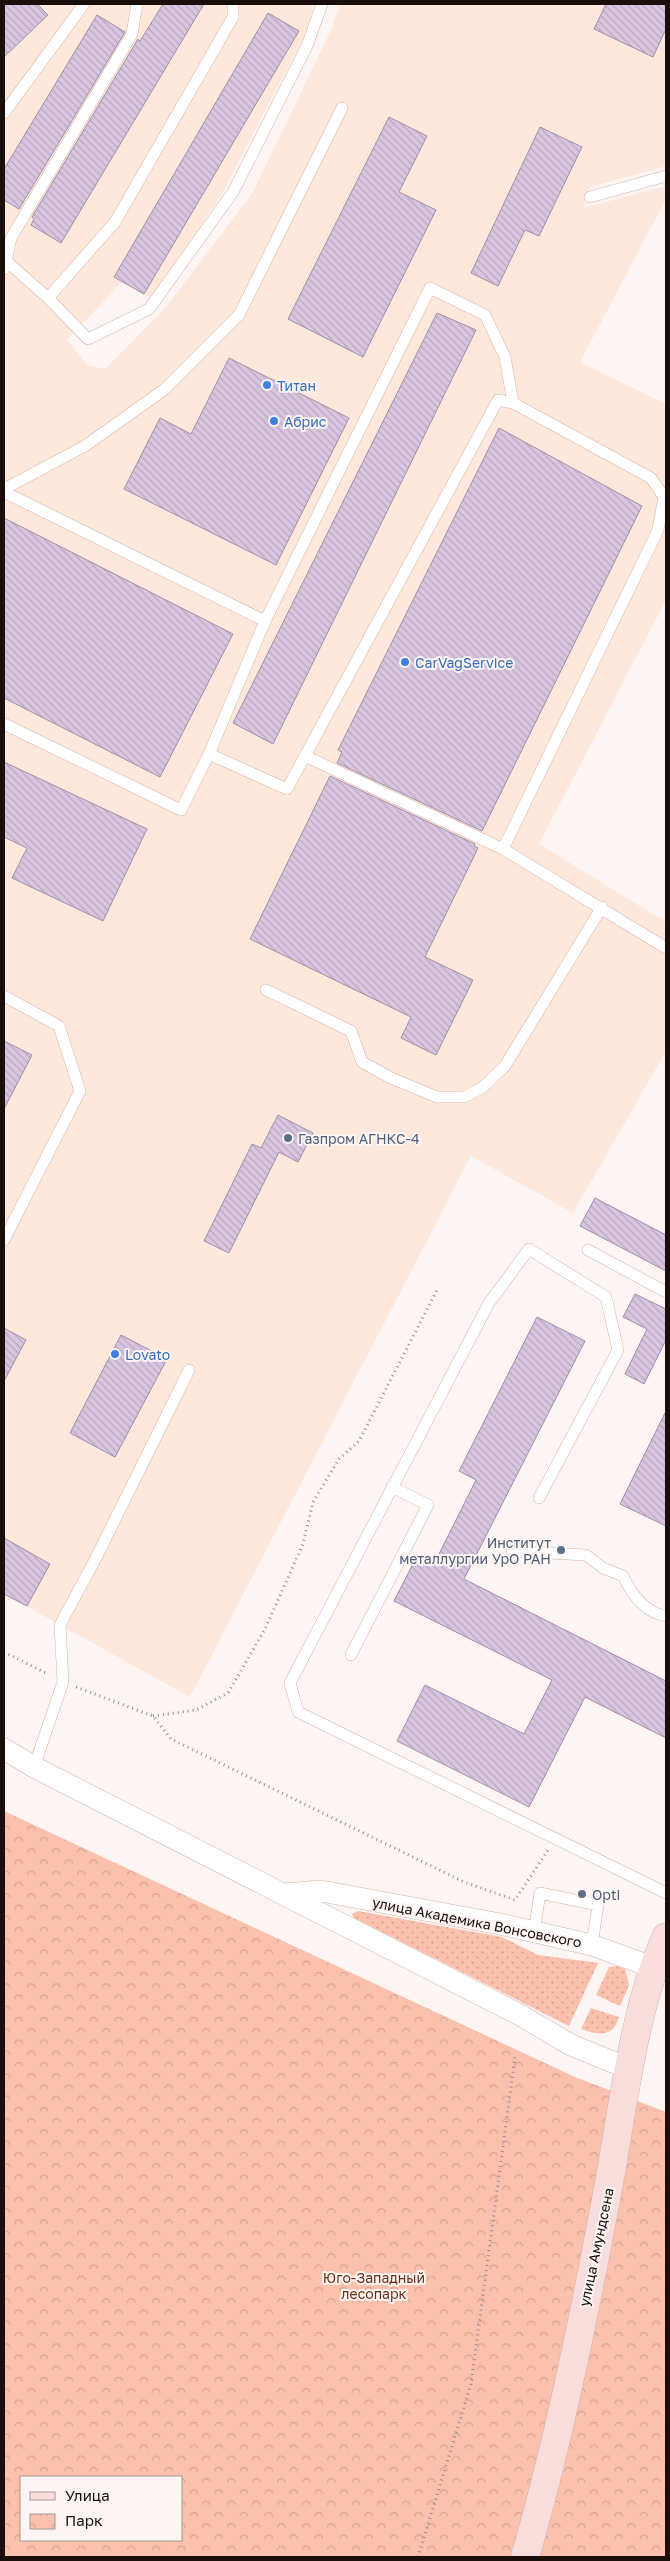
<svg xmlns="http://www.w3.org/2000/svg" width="670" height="2561" font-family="'Golos Text',sans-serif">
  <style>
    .industrial { fill: #fee8db }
    .grass { fill: url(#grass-dots) }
    .park { fill: url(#park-crowns); fill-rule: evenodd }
    .building { fill: url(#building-back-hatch); stroke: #a08ea7 }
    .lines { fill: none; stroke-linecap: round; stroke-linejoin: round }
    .lane-casing { stroke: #d2b2a6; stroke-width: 12 }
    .street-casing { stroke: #d2b2a6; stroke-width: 22 }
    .secondary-casing { stroke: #d2b2a6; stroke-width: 29 }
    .path { stroke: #978e8b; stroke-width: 3; stroke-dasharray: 1 4; stroke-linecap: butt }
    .lane { stroke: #fff; stroke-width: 11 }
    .street { stroke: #fff; stroke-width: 21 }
    .secondary { stroke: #f7dedd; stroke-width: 28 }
    .shop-dot { fill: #3f7fe0; stroke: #fcf5f3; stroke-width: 2 }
    .service-dot { fill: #5c6f8a; stroke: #fcf5f3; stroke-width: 2 }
    .labels { text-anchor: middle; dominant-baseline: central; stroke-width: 4; stroke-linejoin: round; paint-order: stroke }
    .shop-label { font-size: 14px; fill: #366cbe; stroke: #fcf5f3; text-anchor: start }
    .service-label { font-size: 14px; fill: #4e5e75; stroke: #fcf5f3; text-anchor: start }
    .street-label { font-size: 14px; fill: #1a0e0a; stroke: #fcf5f3 }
    .park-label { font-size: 14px; fill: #6b2f18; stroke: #fcf5f3 }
  </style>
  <defs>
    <pattern id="grass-dots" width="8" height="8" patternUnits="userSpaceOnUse" patternTransform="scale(1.25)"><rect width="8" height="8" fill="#fbc1ad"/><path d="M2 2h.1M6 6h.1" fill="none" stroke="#d7a594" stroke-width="1.8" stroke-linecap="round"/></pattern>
    <pattern id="park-crowns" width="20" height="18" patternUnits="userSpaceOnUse" patternTransform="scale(1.25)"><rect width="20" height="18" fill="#fbc1ad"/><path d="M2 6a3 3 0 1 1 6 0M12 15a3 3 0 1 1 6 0" fill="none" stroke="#d7a594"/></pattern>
    <pattern id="building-back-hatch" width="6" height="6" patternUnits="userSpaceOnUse" patternTransform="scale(1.25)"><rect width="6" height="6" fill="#d8c5e0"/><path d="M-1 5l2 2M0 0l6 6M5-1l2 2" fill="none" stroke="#b9a8bf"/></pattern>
  </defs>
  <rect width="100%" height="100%" fill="#fcf5f3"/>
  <path class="industrial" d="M4,4H314L304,37L220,197L152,299L122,282L67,340L87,365L105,369L166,307L253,192L331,30L340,4H666V166L590,187L583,208L666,186V199L580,362L666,404V600L539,844L666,922V1051L573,1213L471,1156L190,1697L4,1594Z"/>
  <path class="grass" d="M358,1911L502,1937L538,1955L598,1963L569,2026L354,1918L352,1914Z
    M617,1966L625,1969L629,1985L620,2006L596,1995L609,1967Z
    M591,2008L619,2017C613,2038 598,2035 581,2029Z"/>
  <path class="park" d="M4,1811L575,2077L666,2112V2557H4ZM21,2477H181V2540H21Z"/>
  <path class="building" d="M4,4H37L48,15L4,57Z
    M163,4H204L61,243L31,225L34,219L32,217L138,39L140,41Z
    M606,4H666V29L653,57L594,29Z
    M268,13L299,31L144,294L114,277Z
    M97,15L125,32L19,209L4,200V169Z
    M389,117L427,136L399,192L436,210L363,357L288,319Z
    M540,127L582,147L539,236L525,230L498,286L471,273Z
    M437,313L476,330L273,744L233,723Z
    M229,358L349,418L276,565L124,489L160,418L191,434Z
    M499,428L642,506L482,831L337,763L342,752L338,750Z
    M4,518L233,634L160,777L4,698Z
    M4,762L147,829L103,921L12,878L27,848L4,837Z
    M330,776L475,844L474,846L478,848L425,957L473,980L436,1055L401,1038L411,1017L250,939Z
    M4,1041L32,1055L4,1109Z
    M278,1115L313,1133L298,1162L279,1152L229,1253L204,1241L252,1144L261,1148Z
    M595,1198L666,1235V1271L580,1226Z
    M635,1294L666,1309V1340L644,1384L625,1374L647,1329L623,1317Z
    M537,1317L585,1341L464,1579L666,1681V1738L585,1697L529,1807L397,1741L425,1685L524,1734L552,1680L394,1601L417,1556L434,1564L476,1480L459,1471Z
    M4,1328L26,1340L4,1381Z
    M121,1335L167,1359L115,1457L70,1433Z
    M666,1411V1526L620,1504Z
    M4,1538L50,1564L27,1606L4,1594Z"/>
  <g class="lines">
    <defs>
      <path id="lane" d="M4,113L84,4
        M590,197L666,176
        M4,259L48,298L88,339L149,309L233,192L307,46L322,4
        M4,269L11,238L132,34L137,4
        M48,298L115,222L233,17V4
        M4,489L85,446L165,389L239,315L342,108
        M4,492L265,621
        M4,724L181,810L209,754L265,621L430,288L485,315L505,357L513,403
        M209,754L287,789L498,400L513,403L651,478L664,497L658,530L503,849
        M305,756L503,849L666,948
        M266,990L351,1031L362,1062L391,1078L437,1097H464L482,1088L505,1066L602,907
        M4,996L59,1026L80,1091L4,1240
        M588,1250L666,1292
        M539,1498L618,1350L606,1297L529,1249L489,1303L290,1683L298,1712L666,1893
        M512,1551L586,1555L603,1568L623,1576C632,1595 645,1613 666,1616
        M351,1655L428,1505L392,1487
        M34,1767L63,1682L60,1625L97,1556L189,1370
        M534,1932L540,1893L598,1905L592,1945"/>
      <path id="street" d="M4,1749L34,1767L520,2015L571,2045L630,2069
        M284,1894L321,1891L500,1924L592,1945L652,1967"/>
      <path id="secondary" d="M525,2557C560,2436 586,2307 609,2183C624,2103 633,2012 666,1937"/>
    </defs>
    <use href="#lane" class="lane-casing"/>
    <use href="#street" class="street-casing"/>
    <use href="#secondary" class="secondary-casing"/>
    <path class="path" d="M4,1652L48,1674
      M76,1687L153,1716L171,1739L464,1882L515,1900L548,1850
      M153,1716L196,1710L228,1693L265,1629L303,1544L313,1502L339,1459L359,1441L437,1290
      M418,2557L471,2384L515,2057"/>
    <use href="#lane" class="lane"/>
    <use href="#street" class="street"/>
    <use href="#secondary" class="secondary"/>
  </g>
  <g class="shop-dot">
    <circle cx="267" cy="385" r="5"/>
    <circle cx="274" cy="421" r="5"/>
    <circle cx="405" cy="662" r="5"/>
    <circle cx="115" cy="1354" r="5"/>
  </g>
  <g class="service-dot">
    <circle cx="288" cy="1138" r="5"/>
    <circle cx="561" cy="1550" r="5"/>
    <circle cx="582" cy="1894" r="5"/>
  </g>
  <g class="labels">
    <g class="shop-label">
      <text x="277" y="385">Титан</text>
      <text x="284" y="421">Абрис</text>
      <text x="415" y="662">CarVagService</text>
      <text x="125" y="1354">Lovato</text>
    </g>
    <g class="service-label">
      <text x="298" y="1138">Газпром АГНКС-4</text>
      <text x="551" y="1542" text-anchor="end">Институт<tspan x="551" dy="16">металлургии УрО РАН</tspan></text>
      <text x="592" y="1894">Opti</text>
    </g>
    <g class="street-label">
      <text transform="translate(477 1922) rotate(11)">улица Академика Вонсовского</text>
      <text transform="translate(596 2247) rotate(-78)">улица Амундсена</text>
    </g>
    <g class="park-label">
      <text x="374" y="2277">Юго-Западный<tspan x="374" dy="16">лесопарк</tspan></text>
    </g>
  </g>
  <rect width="670" height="2561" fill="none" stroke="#1a0e0a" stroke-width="10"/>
  <rect x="20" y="2476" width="162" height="65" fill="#fcf5f3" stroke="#a29996"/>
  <rect x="30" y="2492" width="25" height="8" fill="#f7dedd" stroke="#a29996"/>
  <text x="65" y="2501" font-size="15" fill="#1a0e0a">Улица</text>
  <rect x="30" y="2514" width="25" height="15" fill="url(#park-crowns)" stroke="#a29996"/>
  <text x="65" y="2526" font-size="15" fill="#1a0e0a">Парк</text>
</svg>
